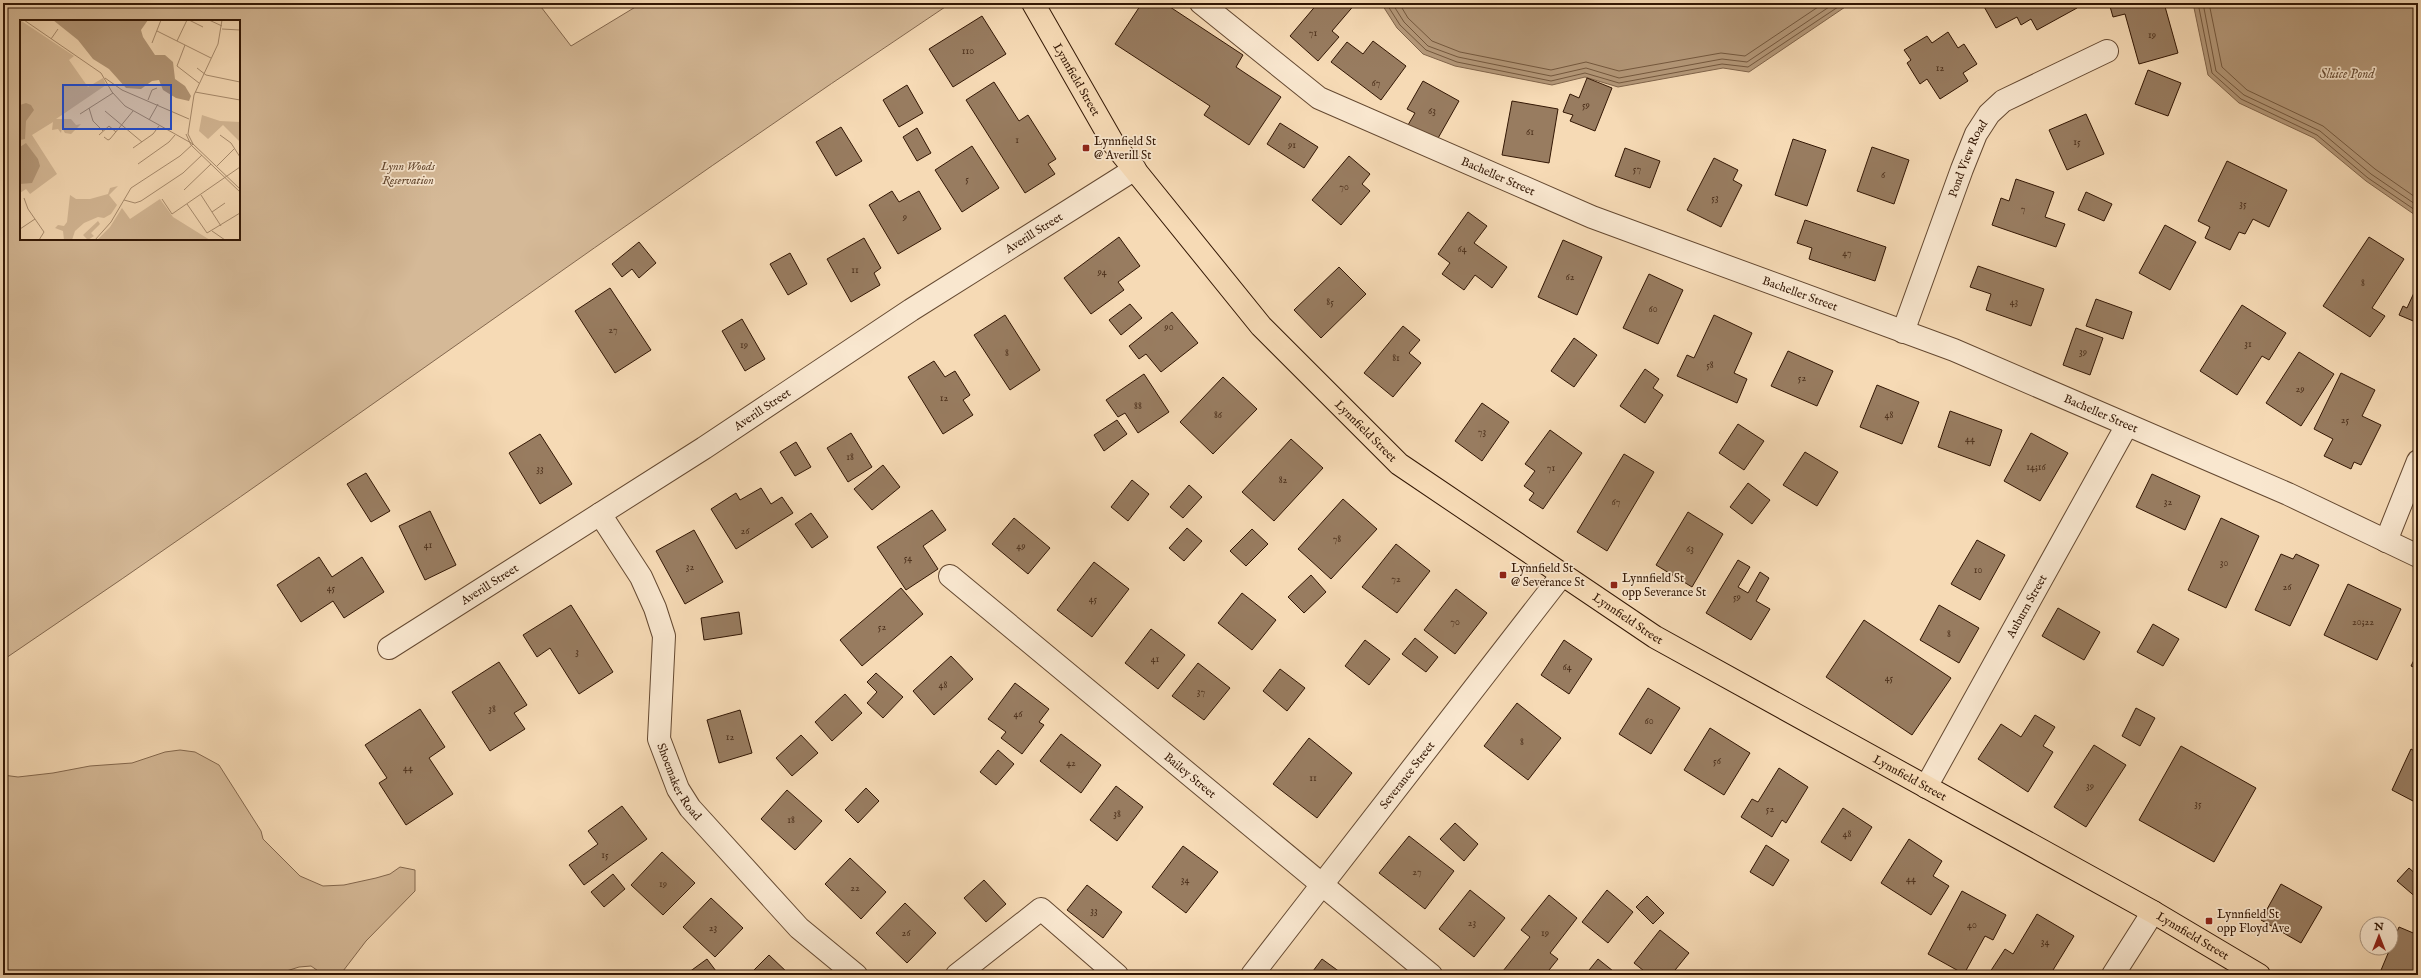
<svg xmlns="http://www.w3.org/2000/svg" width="2421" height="978" font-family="'IM FELL English',serif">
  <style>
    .green { fill: #d5b997; stroke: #84684e; fill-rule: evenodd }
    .water { fill: #b49879; stroke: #80644a }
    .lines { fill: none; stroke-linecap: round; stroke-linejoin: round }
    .shore { stroke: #74583e; stroke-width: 1 }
    .building { fill: #987c60; stroke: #331704 }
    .minor-casing { stroke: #644830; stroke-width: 24 }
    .tertiary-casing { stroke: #644830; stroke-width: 24 }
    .primary-casing { stroke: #331704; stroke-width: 24 }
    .minor { stroke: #f9e7cf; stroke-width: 22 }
    .tertiary { stroke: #f9e7cf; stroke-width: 22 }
    .primary { stroke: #f6dab5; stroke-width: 22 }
    .poi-dot { fill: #8f2418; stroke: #f9e7cf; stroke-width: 1.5 }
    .labels { text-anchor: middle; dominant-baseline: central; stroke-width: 3.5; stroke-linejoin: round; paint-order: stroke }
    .number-label { font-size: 10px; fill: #4c301b }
    .street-label { font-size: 12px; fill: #331704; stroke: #f9e7cf }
    .poi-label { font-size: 12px; fill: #331704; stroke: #f9e7cf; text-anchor: start }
    .park-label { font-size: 12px; font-style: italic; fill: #644830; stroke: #f9e7cf }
    .water-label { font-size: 13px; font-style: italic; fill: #674b33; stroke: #f9e7cf }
    .inset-road { fill: none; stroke: #a88c6e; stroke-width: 1 }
    .view { fill: #1d4ed8; fill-opacity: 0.15; stroke: #1d4ed8; stroke-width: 2 }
    .inset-edge { fill: none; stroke: #331704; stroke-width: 2 }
  </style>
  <rect width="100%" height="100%" fill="#f6dab5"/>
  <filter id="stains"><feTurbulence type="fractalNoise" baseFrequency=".005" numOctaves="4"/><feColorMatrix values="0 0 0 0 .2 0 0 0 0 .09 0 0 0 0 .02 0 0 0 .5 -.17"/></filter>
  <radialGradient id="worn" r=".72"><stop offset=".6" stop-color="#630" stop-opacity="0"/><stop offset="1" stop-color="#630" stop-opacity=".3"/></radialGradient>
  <path class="green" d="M3,3H538L571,46L642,3H951C631,216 322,445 3,660ZM21,21H239V239H21Z
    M180,750L195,752L219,765L261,831L263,839L300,876L323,886L344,885L376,878L390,874L400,867L415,870V891L366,941L340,975H324L311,966L299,967L274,975H3V775L18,777L53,773L90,766L132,763L165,752Z"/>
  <path class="water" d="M1381,3H1851L1749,72L1723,68L1618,87L1585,77L1552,85L1455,66L1423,54L1397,28Z
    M2193,3H2418V217L2366,181L2314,138L2239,103L2208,75Z"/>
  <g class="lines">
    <path class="shore" d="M1386,3L1400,25L1426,50L1457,62L1551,81L1585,73L1619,83L1722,64L1748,67L1844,3
      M1392,3L1404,22L1428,46L1458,57L1551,76L1586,68L1619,78L1722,59L1747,62L1835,3
      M1399,3L1408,18L1432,41L1460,52L1551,70L1586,62L1619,71L1721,53L1745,56L1824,3
      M2198,3L2212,73L2241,99L2317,135L2368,178L2418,212
      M2203,3L2216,71L2244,95L2320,131L2371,174L2418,206
      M2209,3L2222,67L2247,90L2323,126L2375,169L2418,199"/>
  </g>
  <path class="building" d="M1142,3H1164L1243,55L1236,67L1281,97L1249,145L1204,115L1210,106L1115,44Z
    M1318,3H1356L1332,31L1339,37L1318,61L1290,36Z
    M1982,3H2074L2077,8L2037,30L2031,19L2021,25L2017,17L1996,28Z
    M2109,3H2164L2178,53L2139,64L2125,14L2113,17Z
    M982,16L1006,54L953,87L929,49Z
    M1948,32L1958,48L1964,44L1977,64L1963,73L1968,81L1940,99L1927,79L1920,84L1907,63L1911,60L1904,50L1927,36L1932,43Z
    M1373,41L1406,66L1381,100L1331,62L1347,42L1363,54Z
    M2148,70L2181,83L2168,116L2135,104Z
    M1587,78L1612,88L1595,131L1570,121L1573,115L1563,112L1570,94L1579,98Z
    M1423,81L1459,101L1437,140L1408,125L1415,113L1407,109Z
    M994,82L1019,121L1028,115L1056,159L1048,164L1055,174L1025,193L966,100Z
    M907,85L923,113L899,127L883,100Z
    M1512,101L1558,109L1549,163L1502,155Z
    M2086,114L2104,154L2067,170L2049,130Z
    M1280,123L1318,147L1304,168L1267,144Z
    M841,127L862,161L836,176L816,142Z
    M917,128L931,153L917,161L903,137Z
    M1793,139L1826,150L1807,206L1775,195Z
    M972,146L999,188L962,212L935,170Z
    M1872,147L1909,160L1894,204L1857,191Z
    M1625,148L1660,161L1650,188L1615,176Z
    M1349,156L1370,174L1362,184L1370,191L1341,225L1312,200Z
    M1714,158L1738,170L1733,180L1742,185L1721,227L1687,210Z
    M2227,161L2287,190L2269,227L2253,219L2245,234L2239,232L2230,250L2205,238L2210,227L2198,221Z
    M2016,179L2054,192L2045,217L2065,224L2056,247L1992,225L2001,198L2009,201Z
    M892,191L899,202L919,191L941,229L898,254L869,205Z
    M2086,192L2112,204L2104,221L2078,210Z
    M1468,212L1487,226L1474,243L1507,267L1492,288L1475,275L1464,290L1442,274L1450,263L1438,254Z
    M1805,220L1886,247L1875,281L1809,259L1812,248L1797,243Z
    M2165,225L2196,242L2170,290L2139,273Z
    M1119,237L1140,266L1118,282L1124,290L1091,314L1064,278Z
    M2369,237L2404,259L2372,308L2385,316L2370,337L2323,306Z
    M864,238L881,268L874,273L880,285L851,302L827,259Z
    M1563,240L1602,257L1577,315L1538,297Z
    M639,242L656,263L639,278L632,269L622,277L612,264Z
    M790,253L807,284L788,295L770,264Z
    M1978,266L2044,289L2031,326L1986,310L1991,294L1970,287Z
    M1339,267L1366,294L1321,338L1294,310Z
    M1649,274L1683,290L1658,344L1623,328Z
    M2418,284V323L2399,315L2403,306L2407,308Z
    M610,288L651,350L615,373L575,311Z
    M2096,299L2132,312L2123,339L2086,326Z
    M1130,304L1142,318L1121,335L1109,320Z
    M2242,305L2286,333L2269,360L2262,356L2237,395L2200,371Z
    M1172,312L1198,343L1161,372L1146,354L1139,359L1129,346Z
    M1005,315L1040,370L1010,390L974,335Z
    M1714,315L1752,333L1734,373L1747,379L1737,403L1677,376L1687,355L1694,358Z
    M742,319L765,359L745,371L722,331Z
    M1403,326L1420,340L1409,353L1421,363L1393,397L1364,373Z
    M2076,328L2103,338L2090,375L2063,365Z
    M1574,338L1597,355L1574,387L1551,371Z
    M1788,351L1833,371L1817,406L1771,386Z
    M2299,352L2334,374L2301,426L2266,403Z
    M934,361L945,377L955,371L970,395L963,400L973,415L943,434L908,377Z
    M1645,369L1659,379L1653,388L1663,395L1645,423L1620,406Z
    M2341,373L2375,390L2362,416L2381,425L2361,465L2354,462L2351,469L2324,456L2333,439L2314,429Z
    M1144,374L1169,412L1138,433L1125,413L1118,417L1106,400Z
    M1223,377L1257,409L1213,454L1180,422Z
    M1877,385L1919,402L1902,444L1860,427Z
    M1482,403L1509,422L1482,461L1455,441Z
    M1950,411L2002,430L1990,466L1938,447Z
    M1117,420L1127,434L1104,451L1094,435Z
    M1738,424L1764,441L1744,470L1719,453Z
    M1550,430L1582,453L1543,509L1529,500L1534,493L1524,486L1535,471L1525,464Z
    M851,433L872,467L848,482L827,448Z
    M2031,433L2068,453L2040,501L2004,481Z
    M540,434L572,484L540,504L509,453Z
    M1291,439L1323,468L1274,521L1242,492Z
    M796,442L811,467L795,476L780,452Z
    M1805,452L1838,472L1817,506L1783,485Z
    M1624,454L1654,472L1607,551L1577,532Z
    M883,465L900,487L872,510L854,489Z
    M366,473L390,511L371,522L347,484Z
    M2152,474L2200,496L2185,530L2136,507Z
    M1132,480L1149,494L1128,521L1111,507Z
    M1748,483L1770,500L1752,524L1730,507Z
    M1189,485L1202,497L1183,518L1170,507Z
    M761,488L771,504L782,497L793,513L736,549L711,509L736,493L740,500Z
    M1343,499L1377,529L1331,579L1298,549Z
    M932,510L946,530L923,546L938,569L906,590L877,547Z
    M430,511L456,565L425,580L399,526Z
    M1688,512L1723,534L1692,587L1656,565Z
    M811,513L828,537L812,548L795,524Z
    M1014,518L1050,548L1028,574L992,544Z
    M2221,518L2259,536L2226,608L2188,590Z
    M1187,528L1202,541L1184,561L1169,548Z
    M1252,529L1268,544L1246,566L1230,551Z
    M694,530L723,582L685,604L656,551Z
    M1977,540L2005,555L1980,600L1951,584Z
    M1396,544L1430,571L1397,613L1362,587Z
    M2281,554L2293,559L2296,554L2319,565L2290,626L2255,610Z
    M319,557L332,577L362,557L384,592L344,618L333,601L301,622L277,585Z
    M1738,560L1750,567L1738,587L1748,593L1760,572L1769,578L1756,601L1770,609L1751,640L1706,613Z
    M1094,562L1129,589L1092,637L1057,610Z
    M1311,575L1326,592L1304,613L1288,597Z
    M2348,584L2401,609L2377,660L2324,635Z
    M901,588L923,614L862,666L840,640Z
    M1456,589L1487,613L1455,654L1424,630Z
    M1242,593L1276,620L1252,650L1218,623Z
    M571,605L613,672L579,694L550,648L537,657L523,635Z
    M1939,605L1979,628L1959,663L1920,640Z
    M2058,608L2100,632L2084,660L2042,636Z
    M739,612L742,634L704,640L701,618Z
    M1864,620L1951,678L1912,735L1826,677Z
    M2153,624L2179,639L2163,666L2137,652Z
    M1151,629L1185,655L1158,689L1125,663Z
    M1415,638L1438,657L1426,672L1402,654Z
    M1365,640L1390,659L1369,685L1345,666Z
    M1564,640L1592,659L1569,694L1541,675Z
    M2418,652V669L2411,666Z
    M951,656L973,679L934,715L913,691Z
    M499,662L527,705L514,713L525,729L490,751L452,692Z
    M1198,663L1230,688L1204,720L1172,696Z
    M1280,669L1305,688L1287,711L1263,691Z
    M876,673L903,697L883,718L867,703L877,692L867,682Z
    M1015,683L1049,709L1039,722L1044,725L1022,754L1001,738L1006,732L988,719Z
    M1648,688L1680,708L1651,754L1619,734Z
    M845,694L862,713L832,741L815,722Z
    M1517,703L1561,738L1528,780L1484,746Z
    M2136,708L2155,718L2140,746L2122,736Z
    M420,709L445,747L429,758L453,794L406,825L379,783L387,778L365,745Z
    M740,710L752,753L719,763L707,720Z
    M2035,715L2055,727L2043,746L2053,752L2028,792L1978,759L2001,724L2021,737Z
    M1710,728L1750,753L1724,795L1684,770Z
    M1061,734L1101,765L1081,793L1040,761Z
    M801,735L818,753L792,776L776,758Z
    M1309,738L1352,773L1317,818L1273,784Z
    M2094,745L2126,765L2086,827L2054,807Z
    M2181,746L2256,788L2214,862L2139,820Z
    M2411,749L2418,753V790L2413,801L2392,790Z
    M998,750L1014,764L996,785L980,772Z
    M1779,768L1808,787L1786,823L1782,820L1772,837L1741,817L1752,799L1758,802Z
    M1116,786L1143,807L1117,841L1090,820Z
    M866,788L879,801L858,823L845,810Z
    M787,790L822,821L795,850L761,819Z
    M622,806L647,839L584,885L569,865L598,844L588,831Z
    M1843,808L1872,827L1851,861L1821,842Z
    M1455,823L1478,844L1464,861L1440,839Z
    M1409,836L1454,871L1425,909L1379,873Z
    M1909,839L1942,861L1933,876L1949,886L1931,915L1881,883Z
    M1766,845L1789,860L1773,886L1750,872Z
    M1183,846L1218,872L1186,913L1152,887Z
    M662,852L695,883L663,915L631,885Z
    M850,858L886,892L861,919L825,884Z
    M2409,868L2418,876V899L2397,881Z
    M613,874L625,889L604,907L591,892Z
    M984,880L1006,904L986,922L964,898Z
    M2281,884L2322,907L2301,943L2261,920Z
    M1087,885L1122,912L1103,938L1067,910Z
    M1470,890L1505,918L1474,957L1439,929Z
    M1607,890L1633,912L1608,943L1582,922Z
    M1962,891L2006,915L1993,940L1985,936L1964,974L1928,954Z
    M1549,895L1577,918L1550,953L1558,959L1545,975H1509L1503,971L1530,937L1521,930Z
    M1647,896L1664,913L1653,924L1636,907Z
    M711,898L743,928L715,957L683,927Z
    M905,903L936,933L907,963L876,933Z
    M2037,914L2074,936L2050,975H1988L2005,949L2013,954Z
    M2399,927L2418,935V975H2379Z
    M1660,930L1689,953L1671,975H1649L1634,963Z
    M769,955L790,975H749Z
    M707,959L719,975H685Z
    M1322,959L1344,975H1310Z
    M1598,959L1618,975H1585Z"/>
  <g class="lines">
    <defs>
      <g id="minor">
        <path id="s1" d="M1903,332L1962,169L1976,134L1989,114L2003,101L2107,51"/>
        <path id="s2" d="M600,514L641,577L655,608L664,636L659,739L678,789L690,808L799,928L856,975"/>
        <path d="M2386,541L2418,461"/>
        <path id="s3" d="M950,576L1431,975"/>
        <path id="s4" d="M389,648L704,448L911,310L1135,169"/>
        <path id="s5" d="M1926,787L2127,425"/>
        <path d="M957,975L1041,909L1117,975"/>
        <path id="s6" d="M1252,975L1562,575"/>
        <path d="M2113,975L2153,912"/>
      </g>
      <g id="tertiary">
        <path id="s7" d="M1201,3L1319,98L1592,217L1954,350L2288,494L2418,556"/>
      </g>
      <g id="primary">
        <path id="s8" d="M1033,3L1113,143L1261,326L1399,464L1655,637L2153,912L2259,975"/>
      </g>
    </defs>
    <use href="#minor" class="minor-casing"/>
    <use href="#tertiary" class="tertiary-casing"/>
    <use href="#primary" class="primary-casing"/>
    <use href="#minor" class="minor"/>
    <use href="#tertiary" class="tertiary"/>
    <use href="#primary" class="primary"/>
  </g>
  <g class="poi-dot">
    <rect x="1082" y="144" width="8" height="8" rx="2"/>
    <rect x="1499" y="571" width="8" height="8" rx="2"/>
    <rect x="1610" y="581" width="8" height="8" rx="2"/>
    <rect x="2205" y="917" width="8" height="8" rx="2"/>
  </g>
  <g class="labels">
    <g class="number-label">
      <text x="1313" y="33">71</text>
      <text x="2152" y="35">19</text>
      <text x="968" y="51">110</text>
      <text x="1940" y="68">12</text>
      <text x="1376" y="83">67</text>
      <text x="1586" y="105">59</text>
      <text x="1432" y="111">63</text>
      <text x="1530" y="132">61</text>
      <text x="1017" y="140">1</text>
      <text x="2077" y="142">15</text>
      <text x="1292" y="145">91</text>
      <text x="1637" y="169">57</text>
      <text x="1883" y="175">6</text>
      <text x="967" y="179">5</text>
      <text x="1344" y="187">70</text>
      <text x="1715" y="198">53</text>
      <text x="2243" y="204">35</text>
      <text x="2023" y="209">7</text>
      <text x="905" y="217">9</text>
      <text x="1462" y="249">64</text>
      <text x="1847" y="253">47</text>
      <text x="855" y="270">11</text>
      <text x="1102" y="272">94</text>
      <text x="1570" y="277">62</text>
      <text x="2363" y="283">8</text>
      <text x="1330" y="302">85</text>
      <text x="2014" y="302">43</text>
      <text x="1653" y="309">60</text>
      <text x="1169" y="327">90</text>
      <text x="613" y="330">27</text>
      <text x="2248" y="344">31</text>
      <text x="744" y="345">19</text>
      <text x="2083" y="352">39</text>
      <text x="1007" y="353">8</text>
      <text x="1396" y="358">81</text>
      <text x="1710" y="365">58</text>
      <text x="1802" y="378">52</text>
      <text x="2300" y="389">29</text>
      <text x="944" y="398">12</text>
      <text x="1138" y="406">88</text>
      <text x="1218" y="415">86</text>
      <text x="1889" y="415">48</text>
      <text x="2345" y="420">25</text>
      <text x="1482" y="432">73</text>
      <text x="1970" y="439">44</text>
      <text x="850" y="457">18</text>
      <text x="2036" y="467">14;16</text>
      <text x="1551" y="468">71</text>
      <text x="540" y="469">33</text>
      <text x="1283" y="480">82</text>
      <text x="1616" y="502">67</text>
      <text x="2168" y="502">32</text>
      <text x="745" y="531">26</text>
      <text x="1337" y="539">78</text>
      <text x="428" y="545">41</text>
      <text x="1021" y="546">49</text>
      <text x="1690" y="549">63</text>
      <text x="908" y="558">54</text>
      <text x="2224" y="563">30</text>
      <text x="690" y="567">32</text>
      <text x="1978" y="570">10</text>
      <text x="1396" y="579">72</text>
      <text x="2287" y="587">26</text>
      <text x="331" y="588">45</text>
      <text x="1737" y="597">59</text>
      <text x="1093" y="599">45</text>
      <text x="1455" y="622">70</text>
      <text x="2363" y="622">20;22</text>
      <text x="882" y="627">52</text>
      <text x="1949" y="634">8</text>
      <text x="577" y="652">3</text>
      <text x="1155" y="659">41</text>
      <text x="1567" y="667">64</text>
      <text x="1889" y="678">45</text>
      <text x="943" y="685">48</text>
      <text x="1201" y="692">37</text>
      <text x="492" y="709">38</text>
      <text x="1018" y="714">46</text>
      <text x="1649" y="721">60</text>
      <text x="730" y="737">12</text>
      <text x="1522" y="742">8</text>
      <text x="1717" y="761">56</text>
      <text x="1071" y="763">42</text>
      <text x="408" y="768">44</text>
      <text x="1313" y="778">11</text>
      <text x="2090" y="786">39</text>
      <text x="2198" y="804">35</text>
      <text x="1770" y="809">52</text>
      <text x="1117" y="814">38</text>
      <text x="791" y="820">18</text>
      <text x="1847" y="834">48</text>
      <text x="605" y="855">15</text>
      <text x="1417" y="872">27</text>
      <text x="1911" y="879">44</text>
      <text x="1185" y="880">34</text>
      <text x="663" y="884">19</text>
      <text x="855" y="888">22</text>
      <text x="1094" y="911">33</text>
      <text x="1472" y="923">23</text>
      <text x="1972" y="925">40</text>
      <text x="713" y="928">23</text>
      <text x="906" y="933">26</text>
      <text x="1545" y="933">19</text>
      <text x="2045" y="942">34</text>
    </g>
    <g class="street-label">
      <text stroke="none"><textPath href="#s8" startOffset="88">Lynnfield Street</textPath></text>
      <text stroke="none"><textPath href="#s1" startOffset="185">Pond View Road</textPath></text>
      <text stroke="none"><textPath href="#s7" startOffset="347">Bacheller Street</textPath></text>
      <text stroke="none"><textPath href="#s4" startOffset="767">Averill Street</textPath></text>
      <text stroke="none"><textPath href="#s7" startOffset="671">Bacheller Street</textPath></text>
      <text stroke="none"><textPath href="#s4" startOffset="443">Averill Street</textPath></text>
      <text stroke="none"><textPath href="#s7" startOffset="995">Bacheller Street</textPath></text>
      <text stroke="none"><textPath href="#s8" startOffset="545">Lynnfield Street</textPath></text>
      <text stroke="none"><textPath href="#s4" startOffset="119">Averill Street</textPath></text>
      <text stroke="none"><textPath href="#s5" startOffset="207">Auburn Street</textPath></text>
      <text stroke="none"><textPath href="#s8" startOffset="868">Lynnfield Street</textPath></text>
      <text stroke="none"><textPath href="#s3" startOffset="312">Bailey Street</textPath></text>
      <text stroke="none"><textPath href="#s6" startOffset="253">Severance Street</textPath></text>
      <text stroke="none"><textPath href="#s8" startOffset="1192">Lynnfield Street</textPath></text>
      <text stroke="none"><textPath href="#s2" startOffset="289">Shoemaker Road</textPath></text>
      <text stroke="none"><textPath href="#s8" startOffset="1516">Lynnfield Street</textPath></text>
    </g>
    <g class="poi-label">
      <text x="1094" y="141">Lynnfield St<tspan x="1094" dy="14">@ Averill St</tspan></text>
      <text x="1511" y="568">Lynnfield St<tspan x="1511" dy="14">@ Severance St</tspan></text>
      <text x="1622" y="578">Lynnfield St<tspan x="1622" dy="14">opp Severance St</tspan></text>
      <text x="2217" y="914">Lynnfield St<tspan x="2217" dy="14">opp Floyd Ave</tspan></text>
    </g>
    <g class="park-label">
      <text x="408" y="166">Lynn Woods<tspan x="408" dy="14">Reservation</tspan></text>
    </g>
    <g class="water-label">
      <text x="2347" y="74">Sluice Pond</text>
    </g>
  </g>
  <g transform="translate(20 20)">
    <rect width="220" height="220" fill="#f6dab5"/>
    <path d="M0,0L54,36L49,40L68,67L83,58L86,65L36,99H51L56,105L61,104L51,114L45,113L42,108L41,113L38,109L32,110L33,102L12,115L37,154L10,174L6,169L0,173ZM182,95L200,101L220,102V122L203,105L188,119L179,111ZM98,166L89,175L97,185L91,194L84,198L78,197L64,203L55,211L52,220H44L43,211L35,208L38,205L44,206L47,202L50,175L56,179H70L88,174L90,168ZM140,179L153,197L190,220H77L90,207L102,188L110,199ZM78,201L80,204L71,213L74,216L68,220L63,215Z" fill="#d5b997"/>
    <path d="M33,0H128L121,10L123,17L135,35H145L153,42L155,59L165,66L171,76L169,81L156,78L143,70L139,60L132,61L121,69L106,68L89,49L73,39L58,20ZM6,83L11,85L14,90L6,101L5,119L0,120V85ZM6,123L18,139L20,146L12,163L0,164V127Z" fill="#b49879"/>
    <path class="inset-road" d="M4,0L81,53L92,72L105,86L173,124M169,0L183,7M189,0L202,6M202,0L198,24L174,75L168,114L173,124L220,169M202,9L220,10M137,11L191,38M31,19L38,9M157,21L167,0M132,23L141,0M165,25L157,46L179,63M177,48L186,55L220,62M85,58L102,70L169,99M175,72L220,80M128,80L132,70L137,68M69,88L73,101L83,111M85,91L122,122M60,94L93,73M129,100L138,84M166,114L171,125L220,172M79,115L89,106L96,112M200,115L211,123L220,137M84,117L88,120L90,119L113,91M113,128L133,114L139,106M118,144L149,122L155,115M197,146L214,129M164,170L191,144M181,175L201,206M4,178L8,189L24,212L19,220M142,179L152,194L220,147M104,180L115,183L121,181L163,153L182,135M167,184L187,213L220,193M192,192L205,183M0,209L15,199M192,211L205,220M75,220L91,202L111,168L160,136L173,124"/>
    <path class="view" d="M43,65H151V109H43Z"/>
    <rect width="220" height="220" class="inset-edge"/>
  </g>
  <rect width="2421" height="978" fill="none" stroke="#f6dab5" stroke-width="16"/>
  <rect x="4" y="4" width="2413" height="970" fill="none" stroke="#331704" stroke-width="2"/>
  <rect x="8" y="8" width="2405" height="962" fill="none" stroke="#331704"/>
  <g transform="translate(2379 936)"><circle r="19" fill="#f9e7cf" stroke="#aa947e"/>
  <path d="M0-3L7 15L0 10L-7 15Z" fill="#8f2418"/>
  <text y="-6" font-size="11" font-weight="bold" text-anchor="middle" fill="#331704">N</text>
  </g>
  <rect width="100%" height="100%" filter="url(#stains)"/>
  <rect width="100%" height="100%" fill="url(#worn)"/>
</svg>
